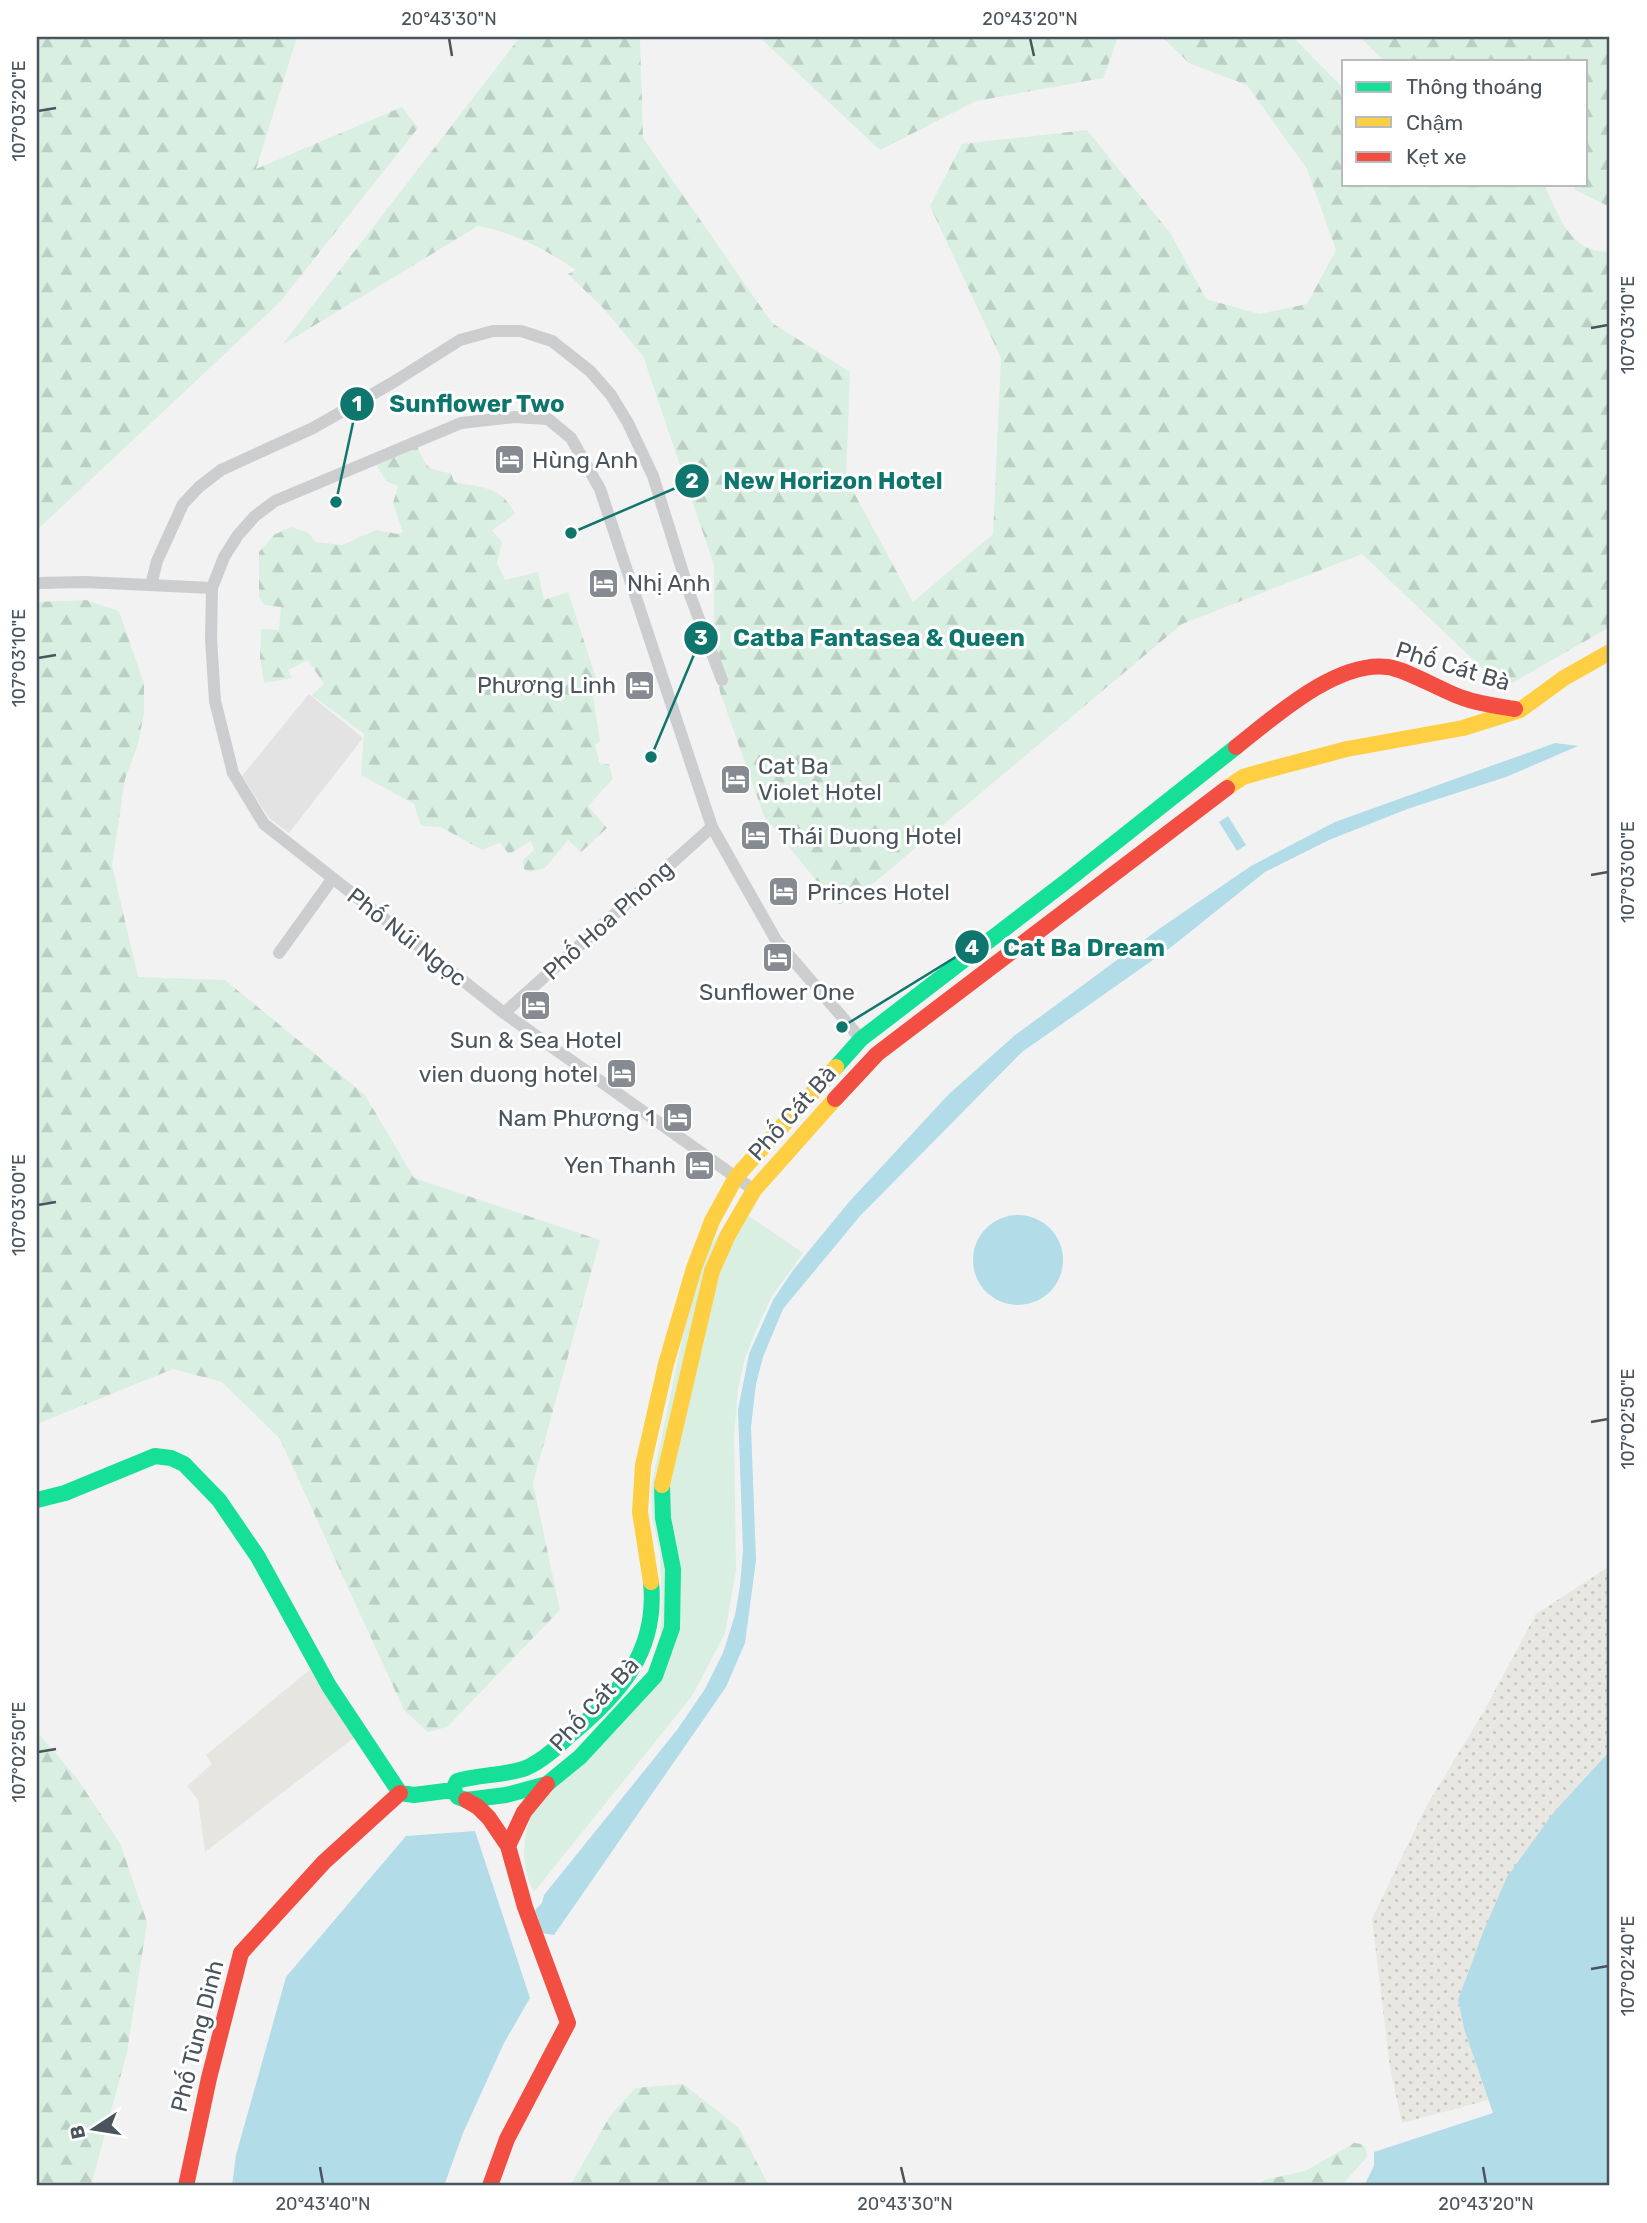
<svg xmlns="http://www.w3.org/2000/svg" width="1647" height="2223" font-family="Rubik,sans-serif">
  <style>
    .commercial { fill: #e6e5e0 }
    .education { fill: #e4e3e3 }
    .green { fill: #d9efe2 }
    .forest { fill: url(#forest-firs) }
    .sand { fill: url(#sand-dots) }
    .water { fill: #b1dce8 }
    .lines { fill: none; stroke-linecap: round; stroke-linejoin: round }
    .street { stroke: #cccdcf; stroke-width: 12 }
    .fast { stroke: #16e098; stroke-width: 16 }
    .slow { stroke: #ffcf43; stroke-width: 16 }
    .jam { stroke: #f24e42; stroke-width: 16 }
    .ticks { fill: none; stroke: #4a545c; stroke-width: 2.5 }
    .labels { text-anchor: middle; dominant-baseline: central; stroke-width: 6; stroke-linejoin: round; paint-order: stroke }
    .poi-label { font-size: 23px; fill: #4a545c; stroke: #fff; text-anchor: start }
    .street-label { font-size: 23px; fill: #4a545c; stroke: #fff }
    .leader { fill: none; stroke: #0f766e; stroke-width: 2.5 }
    .callout-dot { fill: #0f766e; stroke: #fff; stroke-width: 2.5 }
    .mark-label { font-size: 21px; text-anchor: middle; font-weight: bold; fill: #fff }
    .callout-label { font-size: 24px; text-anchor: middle; font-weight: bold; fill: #0f766e; stroke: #fff; stroke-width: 6; stroke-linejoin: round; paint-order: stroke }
    .neatline { fill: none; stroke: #4a545c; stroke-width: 2.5 }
    .ticks-label { font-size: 18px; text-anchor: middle; fill: #4a545c }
  </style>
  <defs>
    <pattern id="forest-firs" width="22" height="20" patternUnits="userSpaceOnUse" patternTransform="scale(1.75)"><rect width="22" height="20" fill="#d9efe2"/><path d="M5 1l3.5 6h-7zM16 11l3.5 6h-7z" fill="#bccfc4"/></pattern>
    <pattern id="sand-dots" width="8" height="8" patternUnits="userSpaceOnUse" patternTransform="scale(1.75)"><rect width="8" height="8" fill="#e8e7e1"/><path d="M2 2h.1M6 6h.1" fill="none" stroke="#c8c8c3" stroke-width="1.8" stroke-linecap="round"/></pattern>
  </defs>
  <rect width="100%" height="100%" fill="#f2f2f2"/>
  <path class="commercial" d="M312,1668L355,1737L205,1852L198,1800L187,1786L212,1764L206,1755Z"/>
  <path class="education" d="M309,694L363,738L289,833L269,818L242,776Z"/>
  <path class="green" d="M736,1207L803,1253L772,1296L757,1328L745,1358L738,1388L734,1437L736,1570L725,1633L692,1696L534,1892C521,1866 522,1845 530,1817L522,1800L632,1698L646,1679L669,1664L660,1631L662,1602L660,1553L652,1517L651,1488L682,1340L696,1288L708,1250Z"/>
  <path class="forest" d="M37,37H297L256,169L402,107L418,128L280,302L37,530Z
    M520,37H640L643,138L772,323L850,372L846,478L913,602L993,534L1001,358L930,206L962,144L1087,130L1171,234L1206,299L1259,314L1307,304L1336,250L1307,169L1247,85L1189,63L1162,37H1293L1344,89V184H1544C1559,215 1569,253 1610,252V627L1503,688L1362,554L1182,624L856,898L840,904L832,900L764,816L720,692L714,659V565L643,356L604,309L568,274L576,270C546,250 514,232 478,226L282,345Z
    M759,37H1118L1103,78L976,101L880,150Z
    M1360,37H1610V207L1575,190L1572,184H1586V61H1384Z
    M417,446C426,468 428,470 451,473L454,482C481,488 501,485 515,514L492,530L502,542L497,563L505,580L538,572L544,600L568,592L597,681L611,678L614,689L593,696L600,741L595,745L600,765L609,764L613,779L588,806L607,828L581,852L568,840L545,868L530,872L524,869L523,860L534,850L531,841L509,854L500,843L482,850L441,827L421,826L414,804L361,775L364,734L312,695L324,684L308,660L288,670L292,678L264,683L260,658L261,629L279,630L281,607L264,605L259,597V552L274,535L291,527L307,532L316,542L342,545L376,530L398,534L403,532L393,503L398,486L386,481L377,466L385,459Z
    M86,600L119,611L144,684V713L138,744L125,779L112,865L138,977L225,980L365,1095L414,1178L600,1240L533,1483L560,1610L447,1727L428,1732L404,1710L280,1439L222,1382L173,1369L37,1424V602Z
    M37,1732L76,1777L120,1843L147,1922L127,2052L91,2186H37Z
    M683,2084L739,2128L769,2186H570L610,2116L635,2088Z
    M1354,2143L1362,2144L1366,2149L1367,2157L1341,2186H1256L1264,2180L1305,2171Z"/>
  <path class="sand" d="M1610,1566V1755L1458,2000L1465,2032L1488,2100L1402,2123L1390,2068L1372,1919L1427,1805L1484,1711L1536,1614Z"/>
  <path class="water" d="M1555,743L1578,746L1506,777L1410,808L1329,840L1265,872L1170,948L1022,1052L860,1216L783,1309L763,1357L756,1384L751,1427L756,1560L745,1643L726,1687L554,1935L542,1933L535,1910L542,1903L544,1895L677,1730L705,1689L723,1653L735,1615L740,1586L743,1551L738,1410L749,1354L773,1300L794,1269L849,1202L948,1095L1014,1036L1159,929L1251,866L1335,822Z
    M1228,816L1246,845L1237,851L1219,822Z
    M973 1260a45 45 0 1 1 90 0a45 45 0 1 1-90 0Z
    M1610,1751V2186H1364L1374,2166V2152L1493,2113L1465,2032L1458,2000L1484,1930L1507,1877L1554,1812Z
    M475,1831L530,1998L504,2043L463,2133L444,2186H232L236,2155L286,1977L406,1836Z"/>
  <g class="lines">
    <path class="street" d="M37,583L85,582L212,588
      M151,585L157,561L183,504L199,487L221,470L313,428L392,383L460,340L493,331H521L552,341L590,371L611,395L628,423L653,476L690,595L722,680
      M279,953L333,878
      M504,1013L712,827
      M754,1190L504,1013L264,824L233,773L215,701L211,639L212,588L224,557L238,535L255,516L275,501L461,423L515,417L548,419L571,438L600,489L712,827L776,940L861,1039"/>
    <path class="fast" d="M836,1067L861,1039L1068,880L1236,747
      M37,1500L65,1493L155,1456L171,1458L184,1464L219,1500L258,1557L329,1686L400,1793L414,1795L453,1790
      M453,1790L458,1797L466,1800L506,1795L547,1784L580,1757L655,1676L672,1628L673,1569L663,1518L662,1485
      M453,1790L457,1781C479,1774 504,1776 526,1768C542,1761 556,1748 569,1736C619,1695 658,1652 651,1582"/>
    <path class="slow" d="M1227,788L1243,777L1271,769L1347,749L1463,728L1520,710L1564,678L1610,652
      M662,1485L712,1271L728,1235L754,1190L835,1099
      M651,1582L640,1512L643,1465L666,1364L694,1268L712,1221L736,1177L836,1067"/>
    <path class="jam" d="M1236,747C1274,717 1337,660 1388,667C1408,670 1442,691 1463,698C1479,704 1498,706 1515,709
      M835,1099L877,1054L1227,788
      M466,1800L478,1807L489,1818L508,1846L525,1907L568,2023L507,2139L490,2186
      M508,1846L524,1812L547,1784
      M186,2186L209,2078L241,1953L324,1862L400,1793"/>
  </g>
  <path class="ticks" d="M449,38L452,56M1030,38L1034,56M38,111L56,108M1591,328L1608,325M38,658L56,655M1591,875L1608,872M38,1205L56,1202M1591,1422L1608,1419M38,1752L56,1749M1591,1969L1608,1966M320,2167L323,2184M901,2167L905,2184M1483,2167L1486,2184"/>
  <defs>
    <symbol id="hotel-square" viewBox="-11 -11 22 22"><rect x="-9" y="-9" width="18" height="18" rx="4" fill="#858b90" stroke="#fff"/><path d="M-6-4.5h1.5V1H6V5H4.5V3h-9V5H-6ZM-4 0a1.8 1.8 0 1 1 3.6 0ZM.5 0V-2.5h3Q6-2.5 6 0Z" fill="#fff"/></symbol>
  </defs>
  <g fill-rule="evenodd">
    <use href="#hotel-square" x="492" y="442" width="35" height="35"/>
    <use href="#hotel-square" x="586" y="566" width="35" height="35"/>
    <use href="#hotel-square" x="622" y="668" width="35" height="35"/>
    <use href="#hotel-square" x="718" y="762" width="35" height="35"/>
    <use href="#hotel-square" x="738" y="818" width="35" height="35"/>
    <use href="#hotel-square" x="766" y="874" width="35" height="35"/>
    <use href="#hotel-square" x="760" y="940" width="35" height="35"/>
    <use href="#hotel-square" x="518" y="988" width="35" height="35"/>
    <use href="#hotel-square" x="604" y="1056" width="35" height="35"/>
    <use href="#hotel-square" x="660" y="1100" width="35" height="35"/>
    <use href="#hotel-square" x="682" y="1148" width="35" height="35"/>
  </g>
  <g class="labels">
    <g class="poi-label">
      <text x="532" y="460">Hùng Anh</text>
      <text x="627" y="583">Nhị Anh</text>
      <text x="616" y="685" text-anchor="end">Phương Linh</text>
      <text x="758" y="766">Cat Ba<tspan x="758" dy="26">Violet Hotel</tspan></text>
      <text x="778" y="836">Thái Duong Hotel</text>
      <text x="807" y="892">Princes Hotel</text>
      <text x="777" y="992" text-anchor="middle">Sunflower One</text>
      <text x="536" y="1040" text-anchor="middle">Sun &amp; Sea Hotel</text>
      <text x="598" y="1074" text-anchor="end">vien duong hotel</text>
      <text x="655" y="1118" text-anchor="end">Nam Phương 1</text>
      <text x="676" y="1165" text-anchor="end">Yen Thanh</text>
    </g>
    <g class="street-label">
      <text transform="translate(1453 666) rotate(17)">Phố Cát Bà</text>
      <text transform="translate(608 920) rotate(-42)">Phố Hoa Phong</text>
      <text transform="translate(407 937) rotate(38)">Phố Núi Ngọc</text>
      <text transform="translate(792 1113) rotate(-48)">Phố Cát Bà</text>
      <text transform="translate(594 1704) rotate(-47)">Phố Cát Bà</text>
      <text transform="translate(197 2036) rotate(-76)">Phố Tùng Dinh</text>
    </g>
  </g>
  <path class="leader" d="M336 502L357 404M571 533L692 481M651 757L701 638M842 1027L972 947"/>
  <g class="callout-dot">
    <circle cx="336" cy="502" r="7"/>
    <circle cx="571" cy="533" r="7"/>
    <circle cx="651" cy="757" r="7"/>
    <circle cx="842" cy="1027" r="7"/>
    <circle cx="357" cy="404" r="18"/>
    <circle cx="692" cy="481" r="18"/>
    <circle cx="701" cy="638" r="18"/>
    <circle cx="972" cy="947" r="18"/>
  </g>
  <g class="mark-label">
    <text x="357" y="411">1</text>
    <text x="692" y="488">2</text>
    <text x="701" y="645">3</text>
    <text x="972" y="955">4</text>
  </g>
  <g class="callout-label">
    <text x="477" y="412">Sunflower Two</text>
    <text x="833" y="489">New Horizon Hotel</text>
    <text x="879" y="646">Catba Fantasea &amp; Queen</text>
    <text x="1084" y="956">Cat Ba Dream</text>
  </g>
  <rect width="1647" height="2223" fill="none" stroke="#ffffff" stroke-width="77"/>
  <rect x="1342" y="60" width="245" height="126" fill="#ffffff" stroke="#b7bbbe" stroke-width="2"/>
  <rect x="1356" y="82" width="35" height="10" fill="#16e098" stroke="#b7bbbe" stroke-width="2"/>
  <text x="1406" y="94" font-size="21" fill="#4a545c">Thông thoáng</text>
  <rect x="1356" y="117" width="35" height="10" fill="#ffcf43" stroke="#b7bbbe" stroke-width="2"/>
  <text x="1406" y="130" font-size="21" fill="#4a545c">Chậm</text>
  <rect x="1356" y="152" width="35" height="10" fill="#f24e42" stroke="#b7bbbe" stroke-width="2"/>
  <text x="1406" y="164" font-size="21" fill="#4a545c">Kẹt xe</text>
  <g transform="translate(94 2129) rotate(258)" stroke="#ffffff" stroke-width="5" paint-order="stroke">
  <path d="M0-5L12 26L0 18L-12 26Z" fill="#4a545c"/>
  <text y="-10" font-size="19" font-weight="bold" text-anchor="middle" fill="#4a545c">B</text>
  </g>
  <rect x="38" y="38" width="1570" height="2146" class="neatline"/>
  <g class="ticks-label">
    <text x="449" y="25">20°43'30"N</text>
    <text x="1030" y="25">20°43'20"N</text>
    <text transform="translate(19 111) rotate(-90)" y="6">107°03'20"E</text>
    <text transform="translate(1628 325) rotate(-90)" y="6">107°03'10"E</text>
    <text transform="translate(19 658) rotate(-90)" y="6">107°03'10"E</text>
    <text transform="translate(1628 872) rotate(-90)" y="6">107°03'00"E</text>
    <text transform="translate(19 1205) rotate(-90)" y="6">107°03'00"E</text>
    <text transform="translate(1628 1419) rotate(-90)" y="6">107°02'50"E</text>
    <text transform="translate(19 1752) rotate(-90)" y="6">107°02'50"E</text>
    <text transform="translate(1628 1966) rotate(-90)" y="6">107°02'40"E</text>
    <text x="323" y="2210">20°43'40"N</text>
    <text x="905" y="2210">20°43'30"N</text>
    <text x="1486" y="2210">20°43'20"N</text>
  </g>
</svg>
